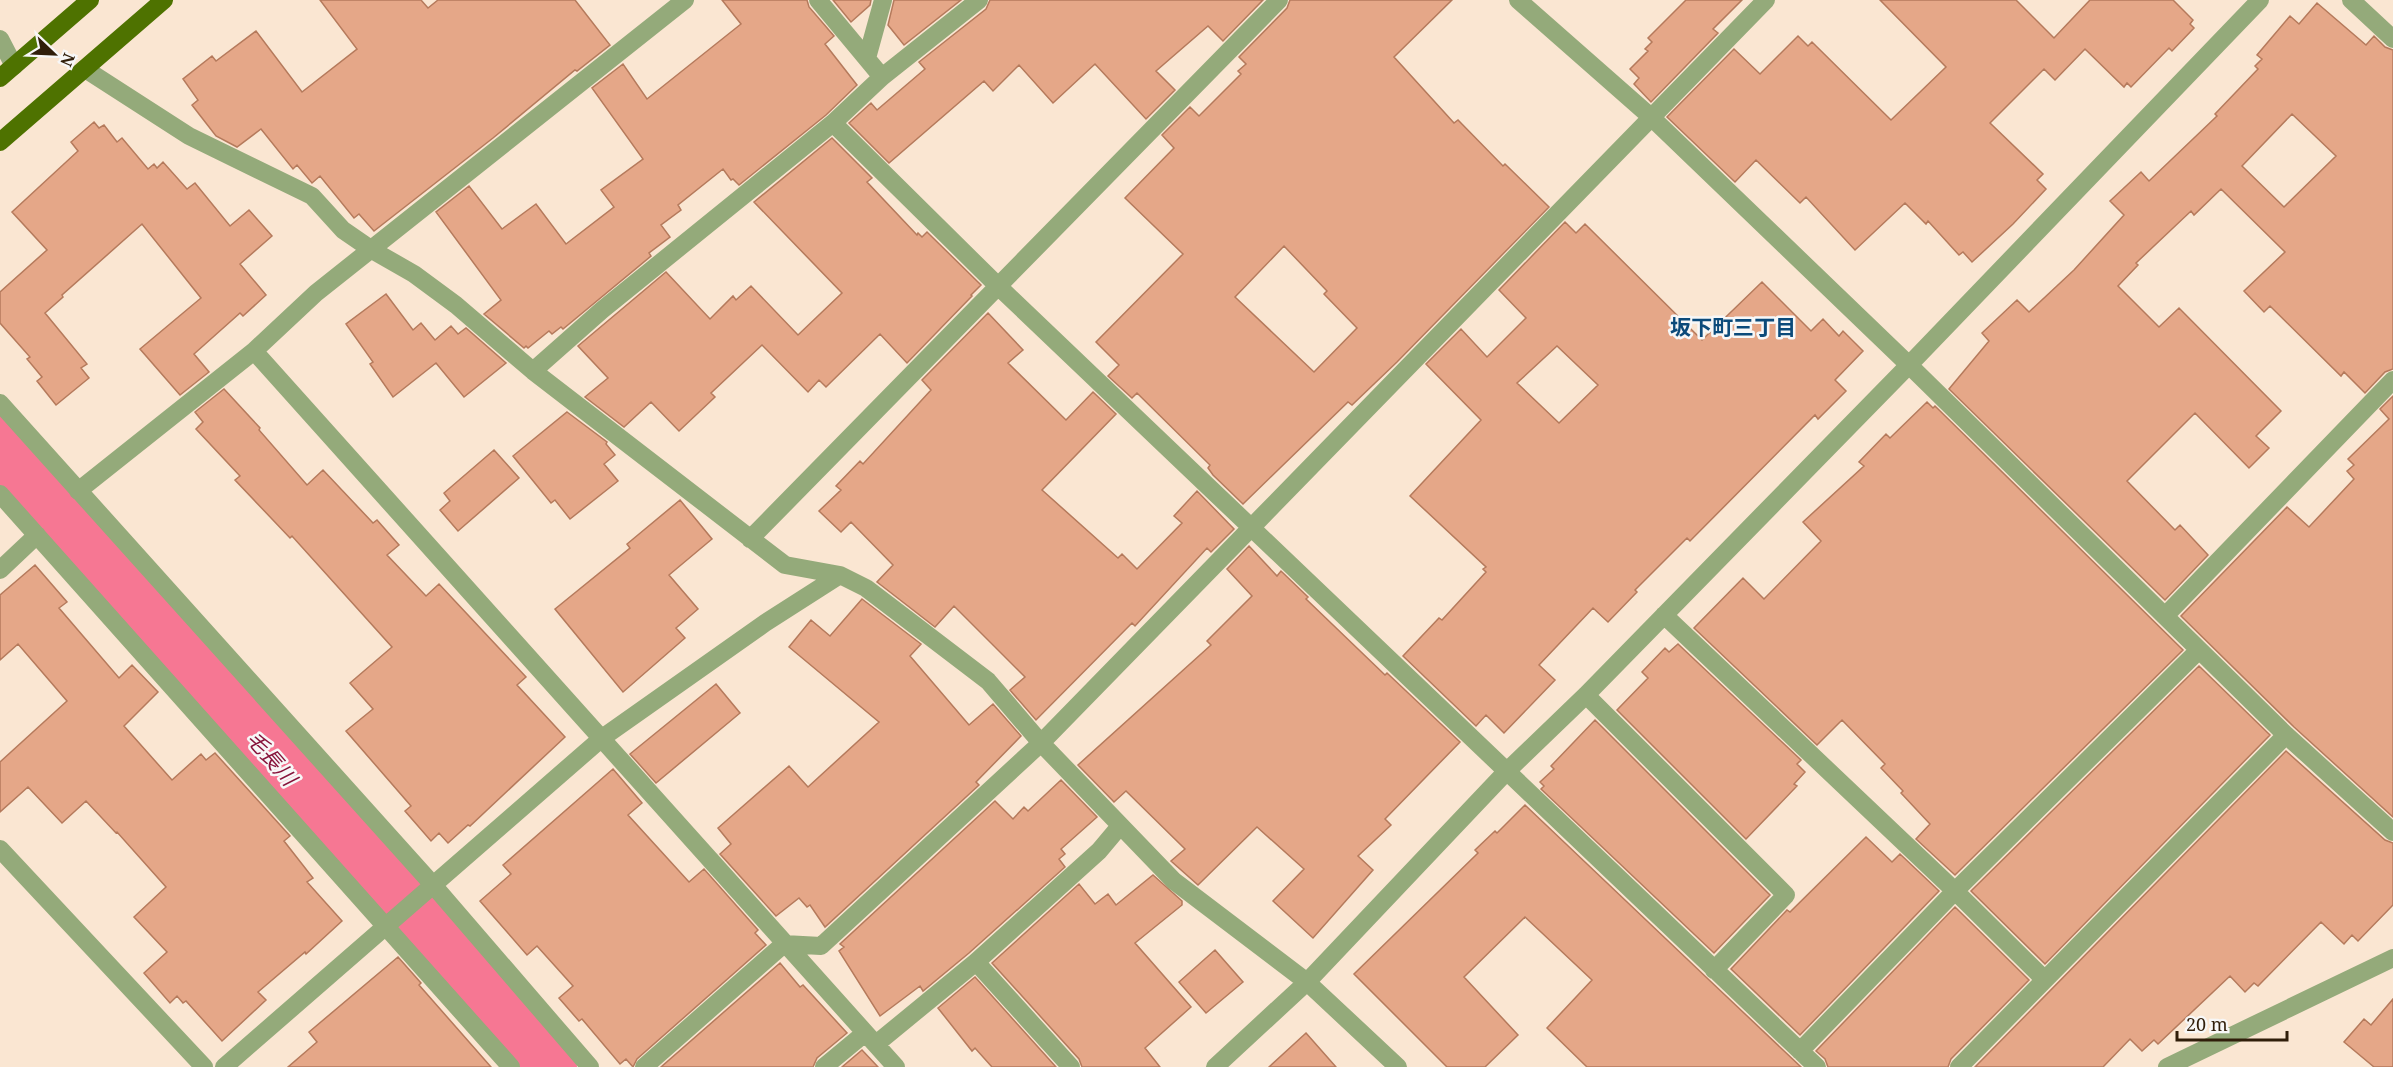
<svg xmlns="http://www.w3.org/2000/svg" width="2393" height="1067" font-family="'Noto Serif','Noto Sans JP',serif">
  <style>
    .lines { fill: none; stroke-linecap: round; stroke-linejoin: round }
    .river { stroke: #f67793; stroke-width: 66 }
    .building { fill: #e5a788; stroke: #b57a5c; stroke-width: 1.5; fill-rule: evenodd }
    .minor { stroke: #94aa7a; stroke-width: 18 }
    .major { stroke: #4e7200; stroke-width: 18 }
    .labels { text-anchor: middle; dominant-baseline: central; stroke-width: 5; stroke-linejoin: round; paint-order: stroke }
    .neighbourhood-label { font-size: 21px; font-weight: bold; fill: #0b4a7a; stroke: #f7f7f7 }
    .water-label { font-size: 21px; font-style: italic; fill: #87143b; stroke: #f7f7f7 }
  </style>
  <rect width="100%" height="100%" fill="#fae6d2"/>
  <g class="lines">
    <path class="river" d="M0,449L544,1067"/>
  </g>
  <path class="building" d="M320,0H421L428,8L438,0H575L610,45L577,71L575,70L493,138L374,231L359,214L354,218L320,176L312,183L297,165L293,169L261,129L237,147L216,136L192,105L198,100L183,79L212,56L216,61L256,31L302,92L357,49Z
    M722,0H807L809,7L834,36L825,44L857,85L826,115L739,185L733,179L731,180L723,169L678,205L681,210L661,225L670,237L649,253L651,256L563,329L561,327L552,334L549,331L528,348L526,346L524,348L484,314L501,300L436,212L469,186L502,229L536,204L566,244L614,207L601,190L643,159L592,88L623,64L647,99L741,24Z
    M833,0H871L870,5L851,22Z
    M894,0H961L904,45L888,25Z
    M990,0H1263L1223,41L1208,26L1156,71L1175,90L1146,119L1095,64L1053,103L1019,65L993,91L984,81L889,163L849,123L871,103L877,110L925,69L919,62L986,9Z
    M1290,0H1452L1394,57L1454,123L1458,120L1503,166L1505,164L1549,207L1397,362L1352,405L1348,402L1243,504L1213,475L1208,468L1210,465L1137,393L1132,398L1108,376L1119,365L1096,342L1183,254L1125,198L1174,148L1162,135L1190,107L1199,116L1241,74L1238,71L1246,64L1239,57L1287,8ZM1284,246L1327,291L1324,294L1357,328L1314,372L1235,297Z
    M1686,0H1742L1713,29L1718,33L1651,102L1634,84L1639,78L1630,69L1648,51L1645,49L1652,42L1648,38Z
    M1880,0H2016L2054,38L2090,0H2173L2193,20L2190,24L2194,28L2172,51L2169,48L2131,87L2127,83L2124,87L2085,49L2055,80L2044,69L1990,123L2043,174L2037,180L2046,189L2013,224L1972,262L1963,252L1959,255L1928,221L1926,224L1905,203L1855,250L1806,197L1800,203L1756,160L1735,182L1667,117L1734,49L1760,74L1798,36L1808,46L1812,42L1891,120L1946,67Z
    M2317,3L2366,45L2374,36L2385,47L2393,50V369L2385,372L2365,393L2344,372L2341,376L2270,306L2264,312L2244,291L2285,252L2221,189L2194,215L2191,211L2136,263L2138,265L2118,286L2159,327L2179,308L2281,411L2256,436L2269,448L2249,468L2195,413L2127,481L2175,530L2180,525L2208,555L2165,600L1949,389L1989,341L1982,333L2017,300L2029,312L2074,270L2124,215L2110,201L2141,172L2149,181L2217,116L2215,114L2258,69L2255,66L2262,59L2257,55L2290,16L2299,24ZM2292,114L2336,156L2284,207L2242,166Z
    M94,122L99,128L104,125L117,142L122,138L148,169L154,164L157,168L163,162L187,189L195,183L230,226L249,210L272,236L240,264L266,295L243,316L240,313L194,354L209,372L180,395L140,349L201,298L142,224L62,295L63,297L45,313L87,364L81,368L89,378L56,405L37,381L42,377L27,359L30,357L0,323V292L47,250L12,212L78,151L71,142Z
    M832,138L872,178L867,182L917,235L918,233L922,237L927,232L981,285L971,295L972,296L907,363L880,334L826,387L819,380L808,392L762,345L711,393L715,397L679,431L651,402L624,427L585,397L608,378L578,346L666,272L710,319L733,296L736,300L751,286L798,335L842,293L754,202Z
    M1565,222L1576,233L1585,224L1702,340L1762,282L1811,331L1823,319L1839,336L1843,331L1863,351L1835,380L1846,391L1818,419L1815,415L1690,541L1687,538L1635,590L1637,592L1608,622L1593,608L1539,665L1555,680L1504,733L1486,715L1476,726L1403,656L1439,618L1442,620L1486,572L1483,569L1486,567L1410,496L1481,420L1426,364L1461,329L1487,357L1526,318L1499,290ZM1557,346L1598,385L1559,423L1517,383Z
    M386,294L413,330L421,323L435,340L451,326L458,334L466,328L506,363L464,397L436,363L393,397L370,364L373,362L346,324Z
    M988,313L1023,350L1008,363L1066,420L1093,392L1116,414L1042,490L1118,558L1122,554L1137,569L1182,523L1174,516L1197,491L1234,529L1211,552L1207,548L1135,626L1132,623L1036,720L1010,690L1025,677L954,606L935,627L877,582L893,565L851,522L841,532L819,511L841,490L836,486L860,461L863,464L931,390L922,380Z
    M224,389L260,428L259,430L307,485L323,470L373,523L377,520L399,545L387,555L426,596L439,584L526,677L517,685L565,737L470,826L468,825L448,843L439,833L431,841L405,811L411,806L346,731L373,709L350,683L392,647L292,536L290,538L235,480L240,476L196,429L203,422L195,412Z
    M2393,396V817L2294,727L2181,616L2287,507L2309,527L2354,479L2347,471L2354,465L2348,459L2389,419L2380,409Z
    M1927,402L1933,408L1935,406L2183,650L1955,875L1916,839L1930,824L1901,793L1903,791L1881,768L1885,764L1842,720L1817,745L1694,628L1743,578L1764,599L1821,541L1803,522L1864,466L1859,462L1886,434L1890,438Z
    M567,412L607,442L606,444L615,455L604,464L618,481L570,519L555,500L551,503L513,456Z
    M494,450L519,478L458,531L440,510L450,501L444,493Z
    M680,500L712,539L669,575L698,609L676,628L685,638L623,692L555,609L630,548L627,544Z
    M1249,546L1277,576L1281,571L1308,597L1306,599L1385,675L1387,673L1460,742L1385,819L1391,825L1358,856L1373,870L1313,938L1273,901L1304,869L1257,827L1198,885L1171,861L1185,849L1126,791L1114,802L1078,765L1211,645L1207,641L1252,596L1227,569Z
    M35,565L67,602L59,608L119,678L132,665L158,692L124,726L172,780L201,754L206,760L215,753L290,836L284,841L313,878L307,882L342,921L306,954L305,952L258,992L266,1000L222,1041L186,1001L183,1003L177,996L170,1003L144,973L167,952L134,917L166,887L117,832L116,833L86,801L62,823L28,787L0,812V762L67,701L18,644L0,660V595Z
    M862,599L921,644L910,656L969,725L993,704L1021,736L976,782L979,785L825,927L810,905L807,907L799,898L776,916L720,854L731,844L718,828L789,766L808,787L879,722L789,647L811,620L830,636Z
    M1678,644L1801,760L1797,764L1805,772L1794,784L1797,786L1746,839L1617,710L1648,678L1642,672L1665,648L1669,652Z
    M2199,666L2270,735L2045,964L1971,891Z
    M716,684L740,713L656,783L630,754Z
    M1595,720L1770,895L1714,953L1541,789L1544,786L1540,782L1554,769L1551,766Z
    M2286,751L2385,840L2393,843V905L2358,941L2352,935L2344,944L2321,922L2258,986L2254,983L2245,992L2230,976L2158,1044L2154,1040L2142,1051L2130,1039L2103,1067H1975Z
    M613,769L642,803L628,815L689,882L704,869L758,930L755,933L766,945L637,1059L633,1067L626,1059L620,1064L582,1019L579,1021L559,998L573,986L537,946L527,955L480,901L511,874L503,865Z
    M1061,780L1097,817L1061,849L1065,854L1059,859L1065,867L969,953L923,991L920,986L880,1016L839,951L844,947L840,944L995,801L1013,819L1024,807L1028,811Z
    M1525,805L1707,978L1801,1067H1587L1547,1028L1592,980L1525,917L1464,977L1518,1035L1485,1067H1447L1354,974L1478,853L1475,850L1495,831L1497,833Z
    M1866,837L1892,862L1900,854L1939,891L1800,1035L1731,969L1787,910L1790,912Z
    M1153,875L1182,901V905L1135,943L1191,1007L1145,1048L1160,1067H1082L1079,1059L992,963L1079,884L1095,904L1108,894L1116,905Z
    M1955,907L2029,980L1951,1059L1948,1067H1828L1825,1059L1816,1051Z
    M1215,950L1243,982L1206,1013L1179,982Z
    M398,957L421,983L419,985L491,1067H288L317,1042L309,1032Z
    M780,963L800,987L803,985L847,1033L817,1058L813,1067H661Z
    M975,977L1056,1067H992L975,1048L972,1051L938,1008Z
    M2393,999V1067H2374L2344,1042L2364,1019L2371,1025Z
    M1306,1033L1336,1067H1269Z
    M862,1050L878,1067H842Z"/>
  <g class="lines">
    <path class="minor" d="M818,0L882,77
      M1518,0L1651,117L1909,365L2286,735L2393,832
      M2351,0L2393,39
      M0,39L14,66
      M867,58L883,0
      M85,69L189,136L312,196L343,230L372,250L414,274L456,305L533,371L785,565L840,575L866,588L988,681L1041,743L1174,881L1307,982L1398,1067
      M833,123L999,287L1817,1067
      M254,351L896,1067
      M533,371L602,310L833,123L882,77L979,0
      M0,403L434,886L590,1067
      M78,491L254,351L316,293L685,0
      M0,494L511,1067
      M750,539L1279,0
      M0,570L37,535
      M1664,615L1955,891L2044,979
      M2165,616L2393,380
      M1586,695L1786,895L1714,970
      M0,849L204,1067
      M976,962L1071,1067
      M876,1044L976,962L1099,851L1120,826
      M1800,1051L1955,891L2199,650
      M224,1067L602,738L765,623L840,575
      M644,1067L784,944L821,946L1041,743L1766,0
      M824,1067L865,1033
      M1215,1067L1307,982L1506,772L1586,695L1909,365L2260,0
      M1959,1067L2286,735
      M2167,1067L2393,958"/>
    <path class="major" d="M0,78L90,0
      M0,142L164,0"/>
  </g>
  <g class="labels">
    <g class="neighbourhood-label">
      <text x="1733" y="327">坂下町三丁目</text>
    </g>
    <g class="water-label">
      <text transform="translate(272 758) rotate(49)">毛長川</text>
    </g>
  </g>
  <g transform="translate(54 54) rotate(113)" stroke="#f7f7f7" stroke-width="4.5" paint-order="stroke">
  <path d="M0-4.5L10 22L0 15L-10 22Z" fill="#301e0a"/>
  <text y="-9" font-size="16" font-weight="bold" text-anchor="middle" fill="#301e0a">N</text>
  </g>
  <path d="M2177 1031v9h110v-9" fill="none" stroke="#301e0a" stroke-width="3"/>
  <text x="2186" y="1031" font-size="18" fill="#301e0a" stroke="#f7f7f7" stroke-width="4.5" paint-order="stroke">20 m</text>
</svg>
